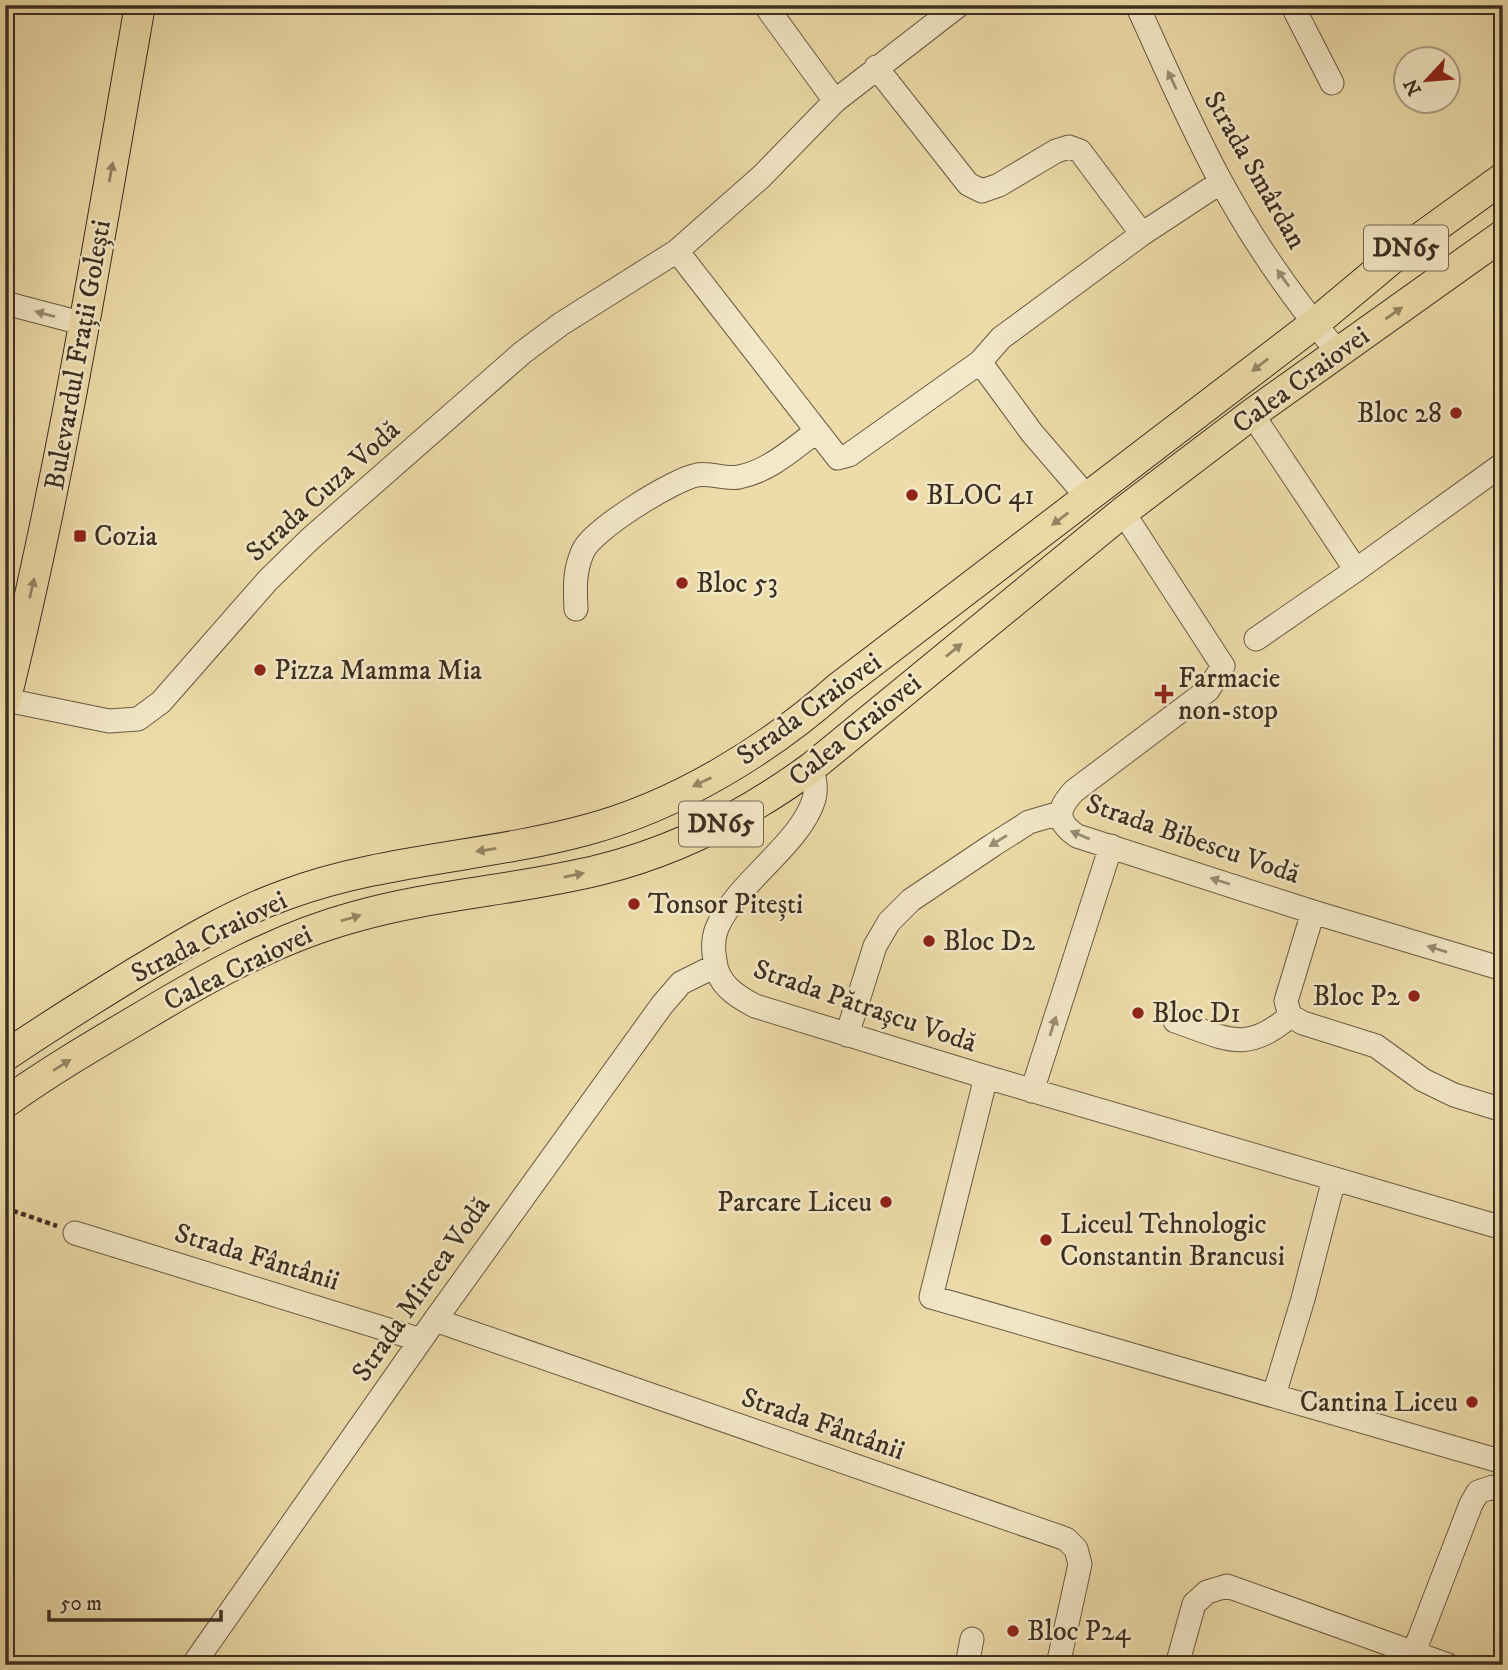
<svg xmlns="http://www.w3.org/2000/svg" width="1508" height="1670" font-family="'IM FELL DW Pica',serif">
  <style>
    .lines { fill: none; stroke-linecap: round; stroke-linejoin: round }
    .minor-casing { stroke: #685a43; stroke-width: 25 }
    .major-casing { stroke: #3c2f21; stroke-width: 32 }
    .path { stroke: #3c2f21; stroke-width: 4.5; stroke-dasharray: 5 3.5; stroke-linecap: butt }
    .minor { stroke: #f3e8c7; stroke-width: 23 }
    .major { stroke: #eddca9; stroke-width: 30 }
    .oneway { fill: #988c74 }
    .oneway2 { fill: #948665 }
    .poi-dot { fill: #8f2418; stroke: #f3e8c7; stroke-width: 2.5 }
    .labels { text-anchor: middle; dominant-baseline: central; stroke-width: 5; stroke-linejoin: round; paint-order: stroke }
    .shield { fill: #f3e8c7; stroke: #736653; stroke-width: 2 }
    .shield-label { font-size: 26px; font-weight: bold; fill: #3c2f21 }
    .street-label { font-size: 28px; fill: #3c2f21; stroke: #f3e8c7 }
    .poi-label { font-size: 28px; fill: #3c2f21; stroke: #f3e8c7; text-anchor: start }
  </style>
  <rect width="100%" height="100%" fill="#eddca9"/>
  <filter id="stains"><feTurbulence type="fractalNoise" baseFrequency=".00286" numOctaves="4"/><feColorMatrix values="0 0 0 0 .2 0 0 0 0 .09 0 0 0 0 .02 0 0 0 .5 -.17"/></filter>
  <radialGradient id="worn" r=".72"><stop offset=".6" stop-color="#630" stop-opacity="0"/><stop offset="1" stop-color="#630" stop-opacity=".3"/></radialGradient>
  <g class="lines">
    <defs>
      <path id="minor" d="M765,5L835,101
        M1137,5C1164,64 1189,123 1220,180C1253,241 1294,300 1338,352
        M1292,5L1332,83
        M876,67L968,184L982,191L999,185L1056,151L1069,147L1080,151L1142,234
        M677,251L838,458L849,455L980,362L1032,433L1088,498
        M5,303L85,324
        M980,362L1001,338L1142,234L1221,182
        M1252,414L1356,570
        M1123,512L1223,666L1208,690L1074,791C1057,809 1055,821 1077,836L1313,912L1503,969
        M576,609C575,588 574,571 583,551C592,530 674,479 697,475C710,472 726,480 739,477C769,471 793,449 817,431
        M1256,639L1356,570L1503,464
        M6,700L109,721L138,719L161,702L268,580L310,539L522,353L561,324L677,251L761,177L835,101L959,5
        M812,767C814,777 817,788 814,799C801,844 735,884 717,928C713,938 713,950 715,960C717,984 736,996 755,1006L986,1077L1503,1228
        M1313,912L1286,1001L1290,1016L1303,1023L1376,1046L1423,1080L1454,1095L1503,1110
        M1175,1021C1225,1038 1246,1055 1290,1016
        M847,1035L875,946L889,922L911,900L993,845L1029,822L1060,813
        M986,1077L931,1297L1503,1462
        M1032,1091L1111,846
        M75,1233L421,1340
        M435,1320L1066,1539L1076,1549L1080,1564L1058,1665
        M1274,1395L1303,1299L1334,1179
        M193,1665L435,1320L662,1005L681,983L715,966
        M967,1665L972,1639
        M1177,1665L1194,1604L1207,1592L1227,1586L1448,1665
        M1409,1665L1471,1504L1478,1492L1493,1487L1503,1491"/>
      <path id="major" d="M5,702C62,472 99,239 140,5
        M5,1056C48,1027 91,1000 135,973C183,944 232,914 285,895C382,859 487,857 586,830C677,806 768,750 838,688L1314,324L1394,257L1503,178
        M5,1103C48,1072 94,1045 140,1018C208,977 277,938 354,917C435,894 518,890 599,870C677,851 748,814 812,767L1123,512L1252,414L1503,235"/>
    </defs>
    <use href="#minor" class="minor-casing"/>
    <use href="#major" class="major-casing"/>
    <path class="path" d="M5,1208L57,1226"/>
    <use href="#minor" class="minor"/>
    <use href="#major" class="major"/>
  </g>
  <defs><path id="oneway-solid" d="M-6-.8H1V-3.2L6.5 0L1 3.2V.8H-6Z" transform="scale(1.75)"/></defs>
  <g class="oneway">
    <use href="#oneway-solid" transform="translate(1172 80) rotate(-115)"/>
    <use href="#oneway-solid" transform="translate(1283 278) rotate(-126)"/>
    <use href="#oneway-solid" transform="translate(45 314) rotate(-165)"/>
    <use href="#oneway-solid" transform="translate(1080 835) rotate(-157)"/>
    <use href="#oneway-solid" transform="translate(998 841) rotate(148)"/>
    <use href="#oneway-solid" transform="translate(1220 881) rotate(-162)"/>
    <use href="#oneway-solid" transform="translate(1437 949) rotate(-163)"/>
    <use href="#oneway-solid" transform="translate(1053 1026) rotate(-72)"/>
  </g>
  <g class="oneway2">
    <use href="#oneway-solid" transform="translate(111 172) rotate(-80)"/>
    <use href="#oneway-solid" transform="translate(1394 313) rotate(-35)"/>
    <use href="#oneway-solid" transform="translate(1260 365) rotate(142)"/>
    <use href="#oneway-solid" transform="translate(1060 519) rotate(143)"/>
    <use href="#oneway-solid" transform="translate(32 588) rotate(-77)"/>
    <use href="#oneway-solid" transform="translate(954 650) rotate(-39)"/>
    <use href="#oneway-solid" transform="translate(702 782) rotate(154)"/>
    <use href="#oneway-solid" transform="translate(486 850) rotate(171)"/>
    <use href="#oneway-solid" transform="translate(574 875) rotate(-11)"/>
    <use href="#oneway-solid" transform="translate(351 918) rotate(-16)"/>
    <use href="#oneway-solid" transform="translate(62 1065) rotate(-32)"/>
  </g>
  <g class="poi-dot">
    <circle cx="1456" cy="413" r="7"/>
    <circle cx="912" cy="495" r="7"/>
    <rect x="73" y="529" width="14" height="14" rx="3.5"/>
    <circle cx="682" cy="583" r="7"/>
    <circle cx="260" cy="670" r="7"/>
    <path d="M1160.5 683.5h7v7h7v7h-7v7h-7v-7h-7v-7h7z"/>
    <circle cx="634" cy="904" r="7"/>
    <circle cx="929" cy="941" r="7"/>
    <circle cx="1414" cy="996" r="7"/>
    <circle cx="1138" cy="1013" r="7"/>
    <circle cx="886" cy="1202" r="7"/>
    <circle cx="1046" cy="1240" r="7"/>
    <circle cx="1472" cy="1402" r="7"/>
    <circle cx="1013" cy="1631" r="7"/>
  </g>
  <g class="labels">
    <g class="shield">
      <rect x="1364" y="225.5" width="84" height="45" rx="5"/>
      <rect x="679" y="801.5" width="84" height="45" rx="5"/>
    </g>
    <g class="shield-label">
      <text x="1406" y="248">DN65</text>
      <text x="721" y="824">DN65</text>
    </g>
    <g class="street-label">
      <text transform="translate(1255 170) rotate(60)">Strada Smârdan</text>
      <text transform="translate(78 355) rotate(-80)">Bulevardul Frații Golești</text>
      <text transform="translate(1301 380) rotate(-36)">Calea Craiovei</text>
      <text transform="translate(323 491) rotate(-42)">Strada Cuza Vodă</text>
      <text transform="translate(809 709) rotate(-36)">Strada Craiovei</text>
      <text transform="translate(855 730) rotate(-39)">Calea Craiovei</text>
      <text transform="translate(1193 839) rotate(19)">Strada Bibescu Vodă</text>
      <text transform="translate(209 937) rotate(-27)">Strada Craiovei</text>
      <text transform="translate(238 968) rotate(-26)">Calea Craiovei</text>
      <text transform="translate(865 1006) rotate(19)">Strada Pătrașcu Vodă</text>
      <text transform="translate(257 1257) rotate(17)">Strada Fântânii</text>
      <text transform="translate(421 1289) rotate(-55)">Strada Mircea Vodă</text>
      <text transform="translate(823 1424) rotate(19)">Strada Fântânii</text>
    </g>
    <g class="poi-label">
      <text x="1442" y="413" text-anchor="end">Bloc 28</text>
      <text x="926" y="495">BLOC 41</text>
      <text x="94" y="536">Cozia</text>
      <text x="696" y="583">Bloc 53</text>
      <text x="274" y="670">Pizza Mamma Mia</text>
      <text x="1178" y="678">Farmacie<tspan x="1178" dy="32">non-stop</tspan></text>
      <text x="648" y="904">Tonsor Pitești</text>
      <text x="943" y="941">Bloc D2</text>
      <text x="1400" y="996" text-anchor="end">Bloc P2</text>
      <text x="1152" y="1013">Bloc D1</text>
      <text x="872" y="1202" text-anchor="end">Parcare Liceu</text>
      <text x="1060" y="1224">Liceul Tehnologic<tspan x="1060" dy="32">Constantin Brancusi</tspan></text>
      <text x="1458" y="1402" text-anchor="end">Cantina Liceu</text>
      <text x="1027" y="1631">Bloc P24</text>
    </g>
  </g>
  <rect width="1508" height="1670" fill="none" stroke="#eddca9" stroke-width="28"/>
  <rect x="7" y="7" width="1494" height="1656" fill="none" stroke="#3c2f21" stroke-width="3.5"/>
  <rect x="14" y="14" width="1480" height="1642" fill="none" stroke="#3c2f21" stroke-width="2"/>
  <g transform="translate(1427 80) rotate(244)"><circle r="33" fill="#f3e8c7" stroke="#aa9e85" stroke-width="2"/>
  <path d="M0-5L12 26L0 18L-12 26Z" fill="#8f2418"/>
  <text y="-10" font-size="19" font-weight="bold" text-anchor="middle" fill="#3c2f21">N</text>
  </g>
  <path d="M49 1610v10h172v-10" fill="none" stroke="#3c2f21" stroke-width="3.5"/>
  <text x="60" y="1610" font-size="21" fill="#3c2f21" stroke="#f3e8c7" stroke-width="5" paint-order="stroke">50 m</text>
  <rect width="100%" height="100%" filter="url(#stains)"/>
  <rect width="100%" height="100%" fill="url(#worn)"/>
</svg>
